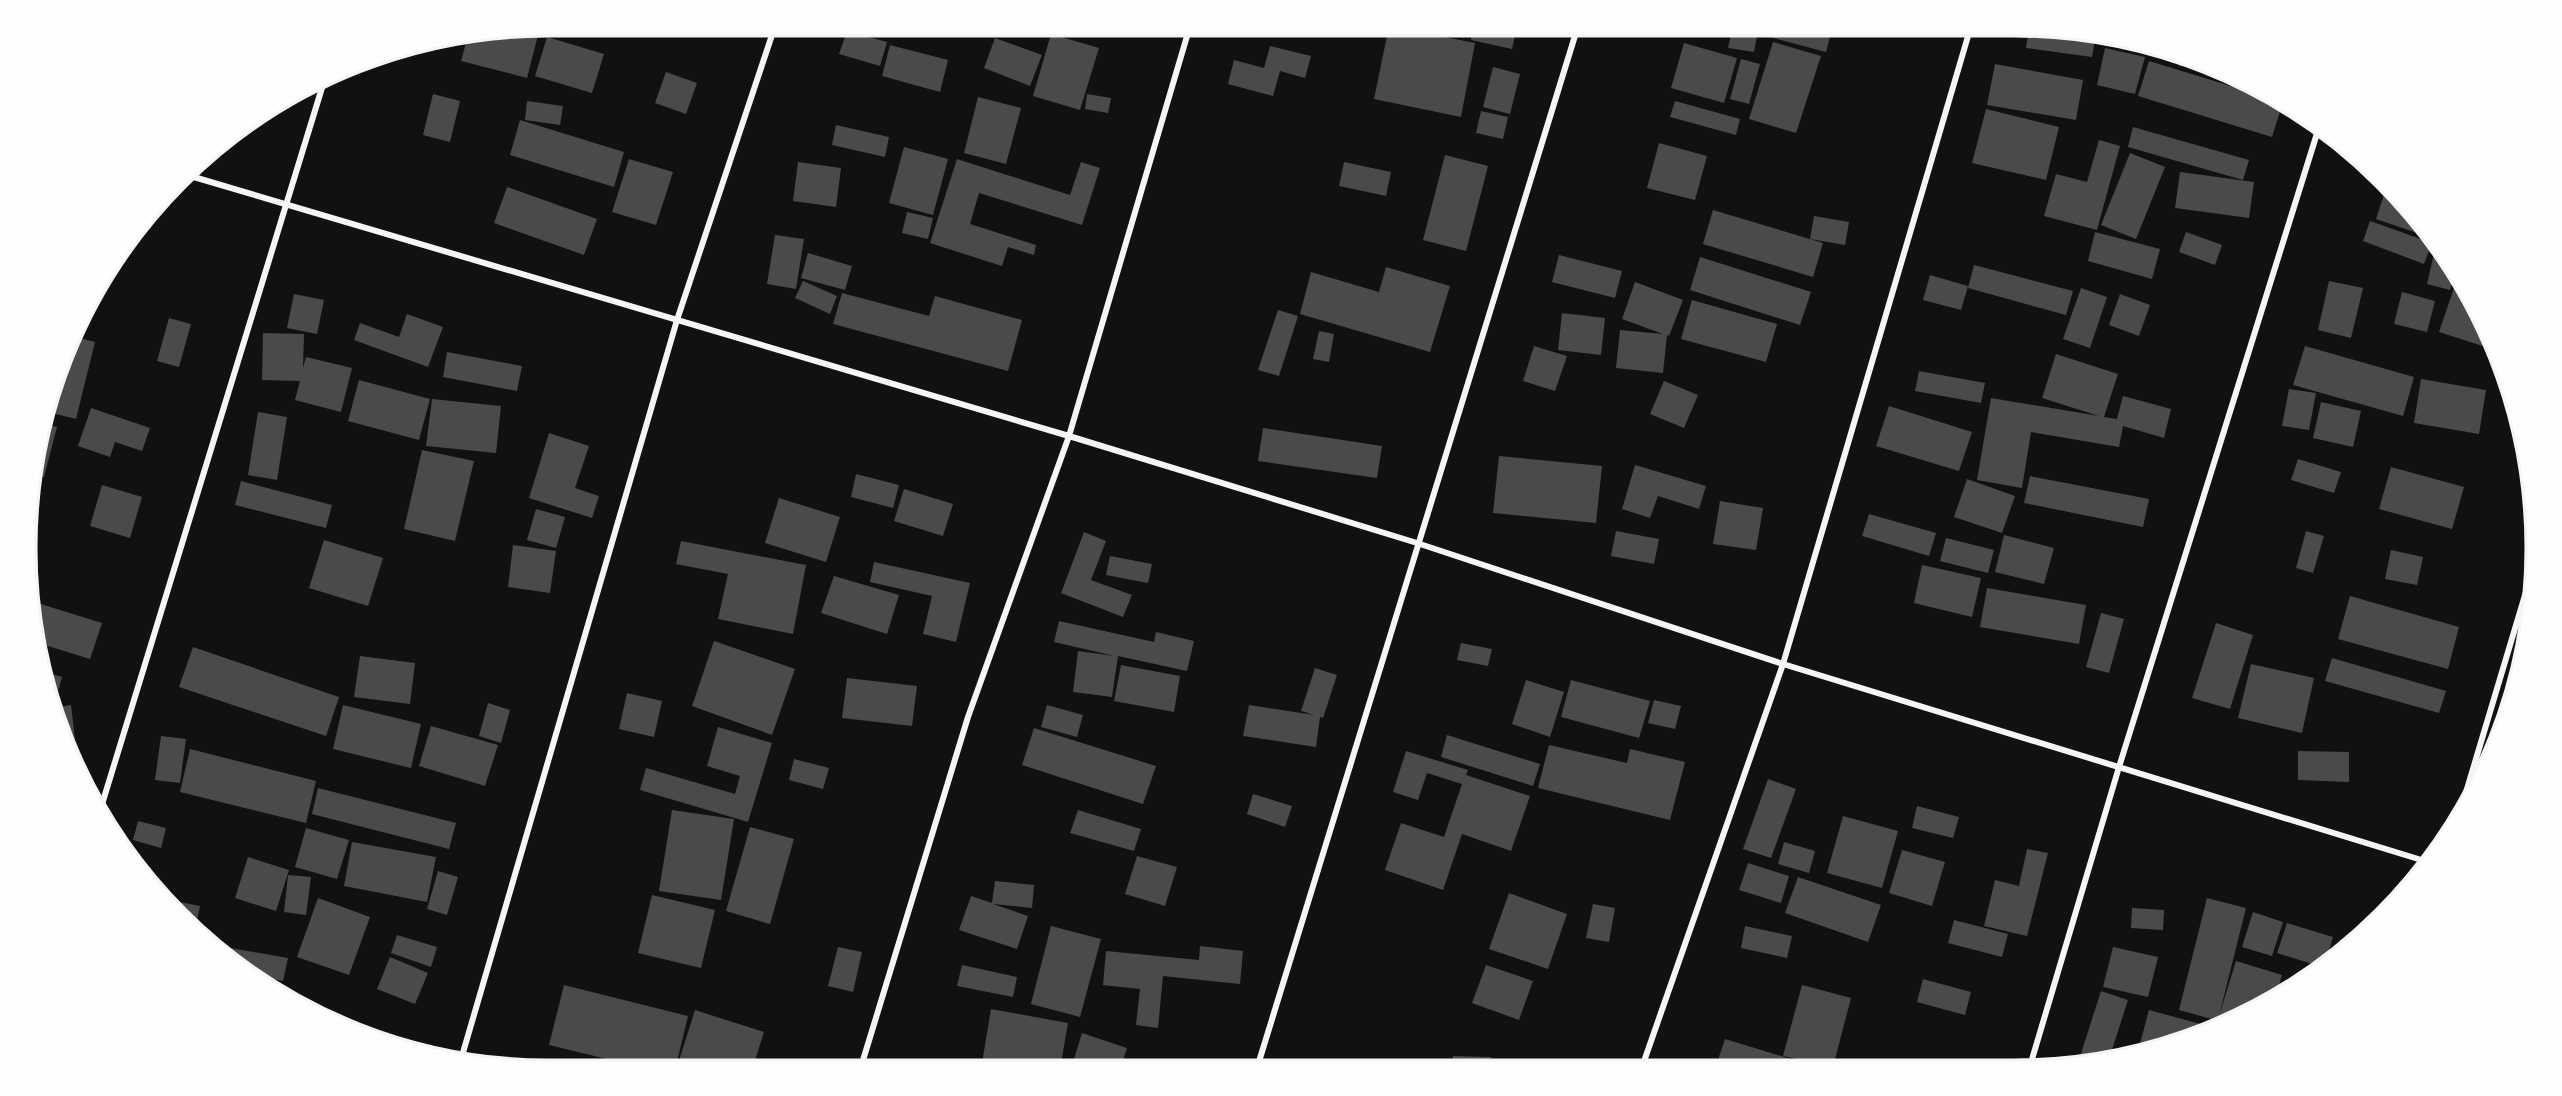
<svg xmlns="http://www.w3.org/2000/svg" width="2562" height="1096" font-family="'Exo 2',sans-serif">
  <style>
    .building { fill: #4a4a4a }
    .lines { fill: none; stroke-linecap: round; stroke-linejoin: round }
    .minor { stroke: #f5f5f5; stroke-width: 6 }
    .rim { fill: none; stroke: #f5f5f5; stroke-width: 3 }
  </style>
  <rect width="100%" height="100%" fill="#111"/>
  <path class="building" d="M949,26H998L997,35Z
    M1077,26H1115L1114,33Z
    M1143,26H1170L1167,34Z
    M1389,26L1475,43L1461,117L1374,99Z
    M1429,26H1452L1449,33Z
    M1474,26H1491L1516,31L1512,49L1471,40Z
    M1733,26L1758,31L1754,52L1728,48Z
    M1749,26H1769L1767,32Z
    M1773,26H1819L1832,29L1826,52L1770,37Z
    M1894,26H1915V35L1893,33Z
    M2029,28L2095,39L2092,57L2026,48Z
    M519,30L538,35L527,78L461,61L467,39Z
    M847,31L887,42L880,66L839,54Z
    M1051,34L1099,48L1080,110L1033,96Z
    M547,37L604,54L592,93L535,76Z
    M995,38L1042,55L1030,86L984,68Z
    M1773,42L1821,56L1796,133L1749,119Z
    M1684,43L1737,58L1724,103L1671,88Z
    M890,45L948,60L940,92L882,76Z
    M1270,46L1311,56L1305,78L1280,71L1273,96L1228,84L1234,60L1264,68Z
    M2105,48L2145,57L2135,94L2097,85Z
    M2181,53H2182L2217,69L2179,66Z
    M1741,59L1760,64L1749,104L1730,99Z
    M2149,61L2283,102L2272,137L2138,96Z
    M1995,64L2083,80L2076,120L1987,105Z
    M1493,67L1520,74L1510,114L1483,107Z
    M666,72L697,83L686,114L655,103Z
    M2225,73L2249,83L2248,85L2224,78Z
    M433,94L460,101L450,142L423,135Z
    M1087,94L1111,98L1108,113L1085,109Z
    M978,97L1021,108L1006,164L964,153Z
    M527,101L563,106L560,125L525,120Z
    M1675,101L1740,119L1736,135L1670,117Z
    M1986,109L2059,127L2046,180L1972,163Z
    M1481,111L1508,117L1503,139L1476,133Z
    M520,120L624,152L614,187L510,155Z
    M836,125L889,137L885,157L832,145Z
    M2133,127L2249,160L2243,180L2128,147Z
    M2099,140L2120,146L2097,230L2044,216L2056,174L2087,182Z
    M1659,143L1707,156L1695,200L1647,188Z
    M904,147L948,159L933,215L889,203Z
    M2130,153L2165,167L2136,239L2101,225Z
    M1445,155L1488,166L1466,251L1423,240Z
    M629,159L673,172L656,225L612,212Z
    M957,159L1070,195L1081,162L1100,168L1082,225L979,193L970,224L1036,245L1034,255L1008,247L1002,266L930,243Z
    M798,162L841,168L836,207L793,201Z
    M1344,162L1391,172L1386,196L1339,186Z
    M2180,172L2254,182L2249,218L2175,208Z
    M2387,185L2429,230V237L2376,219Z
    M507,187L597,219L584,255L494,223Z
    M1713,210L1823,243L1813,277L1703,244Z
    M907,212L933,218L928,239L902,233Z
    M1814,216L1849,222L1845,245L1810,239Z
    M2370,221L2432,243L2424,264L2363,241Z
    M2095,232L2160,249L2152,279L2088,261Z
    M2186,232L2222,245L2215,265L2179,252Z
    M775,235L804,239L796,289L767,284Z
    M2436,245L2455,272L2450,290L2427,284Z
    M808,253L852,266L845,290L801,278Z
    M1559,255L1622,271L1615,298L1552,282Z
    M1700,257L1811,292L1800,325L1690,290Z
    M1974,265L2073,291L2066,315L1968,288Z
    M1386,267L1450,286L1430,352L1300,314L1311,272L1379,292Z
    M1930,275L1968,286L1961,310L1923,300Z
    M803,281L837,296L830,314L795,298Z
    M2329,281L2363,288L2351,338L2318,330Z
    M1635,282L1683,300L1669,336L1667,335L1663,373L1616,368L1620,330L1663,334L1622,319Z
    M2081,288L2107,297L2090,348L2063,339Z
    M2454,288L2467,292L2483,317L2495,350L2439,332Z
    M2402,292L2435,301L2427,332L2394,324Z
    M842,293L929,316L935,296L1022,320L1008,371L833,324Z
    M294,294L324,300L317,334L287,328Z
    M2120,294L2150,305L2139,336L2109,325Z
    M1692,300L1777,324L1766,362L1681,339Z
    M1278,310L1298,316L1279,376L1258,370Z
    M1562,313L1605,318L1601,355L1558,350Z
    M407,314L443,327L428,367L354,340L360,323L399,337Z
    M169,318L191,324L179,367L157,361Z
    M1319,331L1334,334L1329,362L1313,359Z
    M263,333L304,334L303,368L306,357L352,368L341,412L295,400L300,381L262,380Z
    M76,337L95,342L76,419L48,412Z
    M1534,346L1567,356L1555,391L1523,381Z
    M2305,346L2414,377L2403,416L2293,385Z
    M447,352L522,366L517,391L443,377Z
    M2056,354L2118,374L2104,417L2117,419L2123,396L2171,409L2164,438L2123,426L2119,447L2031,432L2022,488L1977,480L1991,398L2099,416L2042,398Z
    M1919,371L1985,383L1981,403L1915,391Z
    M2421,379L2486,390L2479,434L2414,423Z
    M359,380L430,399L419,440L348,421Z
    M1664,381L1698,395L1684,428L1650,414Z
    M2289,389L2316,393L2309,430L2282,426Z
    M432,399L501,406L496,453L426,446Z
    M2321,402L2361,411L2353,447L2313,438Z
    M1889,406L1972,432L1959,471L1876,446Z
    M91,408L150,428L142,451L115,442L110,457L78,446Z
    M258,412L287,417L277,480L248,475Z
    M44,424L57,427L44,477L33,475L35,446Z
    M1263,428L1382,446L1377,478L1258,461Z
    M549,433L589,446L575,488L599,496L592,518L529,498Z
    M422,450L474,461L455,541L404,529Z
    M1499,456L1602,466L1596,523L1493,513Z
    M2298,459L2341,472L2334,493L2291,480Z
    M1635,465L1706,486L1699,509L1658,496L1650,518L1622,509Z
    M2391,467L2464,487L2452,529L2379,509Z
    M856,474L899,485L893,508L851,497Z
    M2030,476L2149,499L2143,527L2024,503Z
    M1967,479L2015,496L2002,533L1954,517Z
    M241,481L332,505L326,528L235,505Z
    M102,485L142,497L130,538L90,526Z
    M904,489L953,504L943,536L894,521Z
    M779,498L840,517L826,562L765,543Z
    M1720,501L1763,508L1756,550L1713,544Z
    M536,509L565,517L556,548L527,540Z
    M1869,514L1936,533L1929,556L1862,536Z
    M1616,531L1659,539L1654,564L1611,556Z
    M2306,531L2324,536L2313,573L2296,568Z
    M1084,532L1106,541L1091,580L1132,595L1123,617L1061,593Z
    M2004,535L2054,548L2044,584L1995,572Z
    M1946,538L1994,550L1988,573L1940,561Z
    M324,540L383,558L368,606L309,588Z
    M681,541L806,565L793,634L718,619L728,574L676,564Z
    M513,545L556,551L550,593L508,587Z
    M2391,550L2423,557L2417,585L2385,579Z
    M1110,556L1152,564L1148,583L1106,575Z
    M874,562L970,583L956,642L923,634L932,596L870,582Z
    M1922,565L1981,578L1972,617L1914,603Z
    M834,576L899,595L887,634L821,613Z
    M1987,588L2086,605L2079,644L1980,627Z
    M2350,596L2459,627L2448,669L2338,639Z
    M31,601L102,623L90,659L35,642Z
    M2101,613L2124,619L2109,673L2086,667Z
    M1059,621L1154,642L1156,632L1194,641L1187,671L1118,656L1112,697L1073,692L1078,651L1115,656L1054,642Z
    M2216,623L2253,635L2230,709L2192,698Z
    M714,641L795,669L772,735L692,706Z
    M1461,643L1492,649L1488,666L1457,660Z
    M193,647L339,697L326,736L179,687Z
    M360,656L415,663L410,704L354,697Z
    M2332,658L2446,691L2439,713L2325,681Z
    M2251,664L2314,678L2302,733L2238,718Z
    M1121,665L1180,676L1174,712L1114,701Z
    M1315,668L1337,675L1323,718L1320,717L1316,747L1243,736L1249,705L1314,715L1301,711Z
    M44,672L62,677L56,700L54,699Z
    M847,678L917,686L912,726L842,718Z
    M1526,680L1564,692L1550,737L1512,724Z
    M1571,680L1650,701L1639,738L1561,717Z
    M627,693L662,701L654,737L619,729Z
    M1654,700L1681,706L1675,729L1648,723Z
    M488,703L510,710L501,743L479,736Z
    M71,705L75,739H69L57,707Z
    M343,705L421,724L411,768L333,749Z
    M1047,705L1083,715L1077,737L1041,727Z
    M431,726L498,745L485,786L419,766Z
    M718,727L772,743L748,822L640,790L646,768L735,794L740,776L707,766Z
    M1034,728L1156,766L1143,804L1022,765Z
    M1447,735L1540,764L1533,786L1441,757Z
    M161,736L186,739L180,783L155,780Z
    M1549,745L1627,763L1630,749L1685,762L1670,820L1538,788Z
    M190,749L316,781L306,823L180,792Z
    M1406,751L1468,770L1466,775L1530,796L1511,851L1462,834L1443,890L1385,870L1401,823L1444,837L1462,784L1427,773L1418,800L1393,792Z
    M2298,751L2349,752V782L2298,780Z
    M794,759L829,768L823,789L789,780Z
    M1768,779L1796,789L1771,858L1743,849Z
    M318,788L456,823L449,849L312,814Z
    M1253,794L1292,806L1285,827L1247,814Z
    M1917,806L1959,817L1953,838L1912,828Z
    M672,810L734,819L721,900L659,891Z
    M1078,810L1141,829L1134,851L1070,833Z
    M1843,816L1898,831L1882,888L1827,873Z
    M138,821L166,828L161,848L133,840Z
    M750,827L794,839L770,924L726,911Z
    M306,828L349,840L337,879L295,867Z
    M352,842L436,857L427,902L344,886Z
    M1784,842L1815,851L1809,873L1778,864Z
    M2027,849L2048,853L2027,936L1984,926L1995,880L2019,886Z
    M1902,850L1945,862L1932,906L1889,893Z
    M1137,856L1177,867L1165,906L1125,894Z
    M248,857L289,870L276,911L235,898Z
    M1748,863L1789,876L1781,903L1739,890Z
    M438,871L458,877L447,915L427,909Z
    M288,875L311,877L306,915L284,912Z
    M1798,877L1881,905L1868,942L1785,913Z
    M995,881L1034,885L1032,908L993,904L1028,916L1017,949L959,930L971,896L992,903Z
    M1509,893L1567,914L1548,969L1489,949Z
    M652,895L715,910L701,968L638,953Z
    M318,898L370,917L349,975L297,957Z
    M2207,898L2246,908L2219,1016L2236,961L2282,975L2277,992L2226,1023L2179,1010Z
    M170,900L200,906L195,930Z
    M1593,904L1615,908L1609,942L1586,938Z
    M2132,908L2164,910L2163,930L2131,928Z
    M2253,912L2283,922L2272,956L2242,947Z
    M1954,920L2008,934L2002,957L1948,943Z
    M2287,923L2333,937L2326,961L2319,966L2277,953Z
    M1051,926L1101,939L1080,1017L1031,1004Z
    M1745,926L1792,936L1787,958L1741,948Z
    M397,935L437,947L431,967L391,953Z
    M208,944L288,958L283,981L253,976Z
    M1200,946L1243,951L1240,984L1163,976L1158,1028L1136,1025L1140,989L1103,985L1106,951L1199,960Z
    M838,947L862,952L853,992L828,986Z
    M2113,947L2158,957L2148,997L2103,987Z
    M390,957L428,973L415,1004L377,989Z
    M962,965L1017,977L1013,997L957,986Z
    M1486,965L1533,981L1519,1020L1472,1003Z
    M1923,979L1971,992L1965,1015L1917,1002Z
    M564,985L688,1016L675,1070H652L549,1045Z
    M1802,985L1851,998L1833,1067L1783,1056Z
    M2101,991L2128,1000L2109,1059L2077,1066Z
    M991,1009L1068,1023L1060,1069H981Z
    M695,1010L764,1032L752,1070H676Z
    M2149,1010L2208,1026L2206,1033L2138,1051Z
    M1082,1033L1127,1048L1120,1069H1071Z
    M371,1035L407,1044V1047L380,1043L370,1038Z
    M1725,1039L1814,1066V1067H1743L1718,1060Z
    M1453,1056L1491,1057V1068H1453Z"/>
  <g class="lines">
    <path class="minor" d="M187,175L1069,436L1417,543L1783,664L2428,862
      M99,814L325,78
      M2458,819L2534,565
      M462,1056L677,320L775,26
      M2030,1066L2119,767L2319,127
      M1642,1067L1783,664L1971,26
      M1257,1068L1578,26
      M860,1070L968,717L1069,436L1190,26"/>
  </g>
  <path d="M0 0H2562V1096H0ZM548 36H2014A512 512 0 0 1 2526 548V548A512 512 0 0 1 2014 1060H548A512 512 0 0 1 36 548V548A512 512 0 0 1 548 36Z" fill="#fefefe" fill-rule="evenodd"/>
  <path class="rim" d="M548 36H2014A512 512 0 0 1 2526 548V548A512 512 0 0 1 2014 1060H548A512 512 0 0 1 36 548V548A512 512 0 0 1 548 36Z"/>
</svg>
